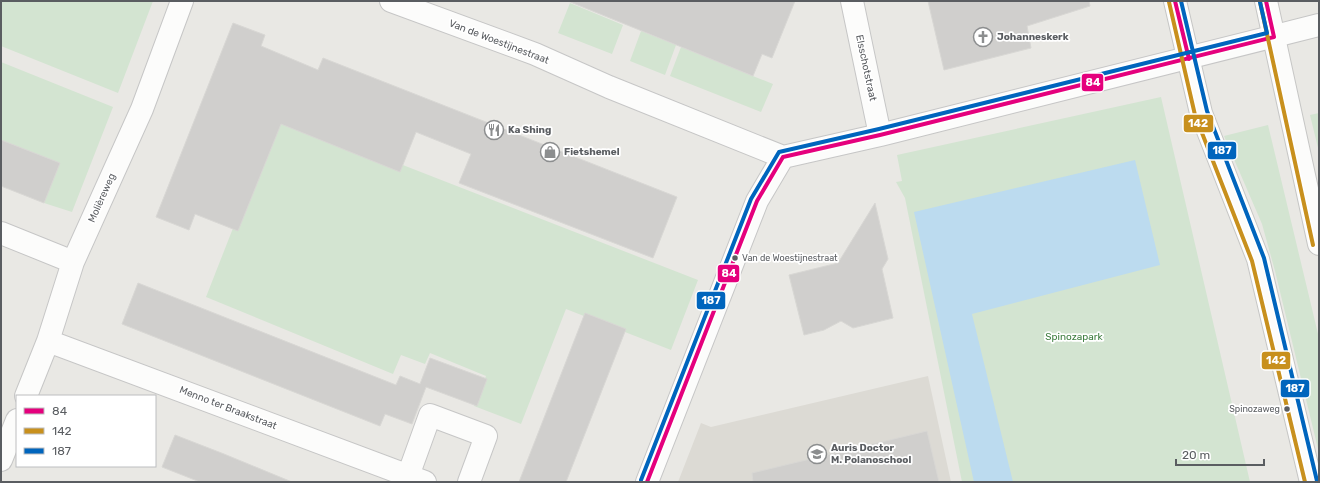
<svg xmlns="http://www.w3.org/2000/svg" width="1320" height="483" font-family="Rubik,sans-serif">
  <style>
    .education { fill: #dcdad4 }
    .green { fill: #d3e4d1 }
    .water { fill: #bcdbef }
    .building { fill: #d0cfcd; stroke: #d8d7d4 }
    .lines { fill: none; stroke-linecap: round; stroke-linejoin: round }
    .street-casing { stroke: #c6c6c6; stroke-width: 24 }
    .secondary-casing { stroke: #c6c6c5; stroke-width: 24 }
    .street { stroke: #fcfcfb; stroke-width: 22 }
    .secondary { stroke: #fcfcfb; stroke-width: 22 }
    .bus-1-casing { stroke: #fff; stroke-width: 7 }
    .bus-2-casing { stroke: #fff; stroke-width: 7 }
    .bus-3-casing { stroke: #fff; stroke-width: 7 }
    .bus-1 { stroke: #e5007d; stroke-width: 4 }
    .bus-2 { stroke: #c8901d; stroke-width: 4 }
    .bus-3 { stroke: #0065bd; stroke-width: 4 }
    .bus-dot { fill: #5a5d61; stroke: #fff; stroke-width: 1.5 }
    .labels { text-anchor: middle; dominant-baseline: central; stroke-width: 3.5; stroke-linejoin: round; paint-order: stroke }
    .bus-label { font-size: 9px; fill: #5a5d61; stroke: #fff; text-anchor: start }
    .poi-label { font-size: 10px; font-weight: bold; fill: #5a5d61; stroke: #fff; text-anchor: start }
    .street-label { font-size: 10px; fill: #5a5d61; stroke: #fff }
    .park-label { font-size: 10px; fill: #3d7d3f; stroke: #fff }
    .line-badge { stroke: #fff; stroke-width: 1.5 }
    .badge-label { font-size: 11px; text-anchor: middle; font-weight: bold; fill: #fff }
  </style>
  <rect width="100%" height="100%" fill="#e9e8e4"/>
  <path class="education" d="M928,376L951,482H678L701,423L711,427Z"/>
  <path class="green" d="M1,1H153L118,93L1,46Z
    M570,3L623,25L612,54L558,33Z
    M641,31L676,45L665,75L630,61Z
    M681,47L773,84L761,112L670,76Z
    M1,62L113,107L72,212L44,203L60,163L1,140Z
    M1161,97L1250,482H962L905,198L896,182L902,181L897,155Z
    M1319,113V152L1310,115Z
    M277,116L698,280L671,350L566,309L521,424L474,406L486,376L430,353L425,364L401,355L393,374L206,297Z
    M1268,125L1319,338V453L1275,271L1262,224L1224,136Z"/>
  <path class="water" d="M1135,160L1160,265L972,314L1013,482H974L914,212Z"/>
  <path class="building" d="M568,1H795L772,58L762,54L753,76Z
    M928,1H1089L1090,6L1027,26L1031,48L944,70Z
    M233,23L265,35L261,46L318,70L323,58L677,197L653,258L459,183L471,154L416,132L400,172L281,124L238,231L195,214L189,230L156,217Z
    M1,140L60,163L44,203L1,186Z
    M875,203L888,259L882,269L893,318L853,328L841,321L824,330L804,335L789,275L838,263Z
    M138,283L396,385L400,376L420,384L430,358L487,379L477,406L426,387L412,424L385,414L380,426L122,324Z
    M585,313L626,329L566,482H519Z
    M927,431L939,482H753L752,473Z
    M175,435L224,454L292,482H200L162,467Z"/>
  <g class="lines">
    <defs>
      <path id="street" d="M391,1L535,54L609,87L783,157
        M852,1L880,135
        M1,233L73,262
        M48,341L425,482
        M26,396L48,341L73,262L142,109L182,1
        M1,460L17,420
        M408,476L430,415L486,436L469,482
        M647,482L757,201L783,157L880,135L1319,25"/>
      <path id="secondary" d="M1175,1L1201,113L1258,259L1311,482
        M1266,1L1319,244"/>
    </defs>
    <use href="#street" class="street-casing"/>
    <use href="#secondary" class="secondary-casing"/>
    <use href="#street" class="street"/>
    <use href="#secondary" class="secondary"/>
    <defs>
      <path id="bus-1" d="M1175,1L1189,59
        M647,482L757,201L783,157L880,135L1274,37L1266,1"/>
      <path id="bus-2" d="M1169,2L1195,115L1252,261L1305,482
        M1260,2L1313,245"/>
      <path id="bus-3" d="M1181,1L1207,111L1264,258L1317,481
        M641,480L751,199L779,152L879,129L1267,33L1260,2"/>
    </defs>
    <use href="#bus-1" class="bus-1-casing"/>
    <use href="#bus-2" class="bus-2-casing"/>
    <use href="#bus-3" class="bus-3-casing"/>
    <use href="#bus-1" class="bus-1"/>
    <use href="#bus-2" class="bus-2"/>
    <use href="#bus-3" class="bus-3"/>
  </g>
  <defs>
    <symbol id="church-ring" viewBox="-11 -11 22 22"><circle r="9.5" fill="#fff" stroke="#8c8e8f" stroke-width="1.5"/><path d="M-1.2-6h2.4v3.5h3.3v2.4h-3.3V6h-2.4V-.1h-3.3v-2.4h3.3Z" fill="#8c8e8f"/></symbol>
    <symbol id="restaurant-ring" viewBox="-11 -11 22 22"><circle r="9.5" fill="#fff" stroke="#8c8e8f" stroke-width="1.5"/><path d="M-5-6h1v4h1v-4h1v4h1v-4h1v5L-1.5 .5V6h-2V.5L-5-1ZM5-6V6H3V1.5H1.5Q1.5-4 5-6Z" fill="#8c8e8f"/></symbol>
    <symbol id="shop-ring" viewBox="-11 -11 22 22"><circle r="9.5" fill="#fff" stroke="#8c8e8f" stroke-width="1.5"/><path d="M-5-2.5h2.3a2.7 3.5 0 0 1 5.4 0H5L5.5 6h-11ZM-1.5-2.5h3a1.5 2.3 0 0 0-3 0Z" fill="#8c8e8f"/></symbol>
    <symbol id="school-ring" viewBox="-11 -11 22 22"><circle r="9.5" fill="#fff" stroke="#8c8e8f" stroke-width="1.5"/><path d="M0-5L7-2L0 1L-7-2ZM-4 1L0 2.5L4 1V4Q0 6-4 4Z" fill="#8c8e8f"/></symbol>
  </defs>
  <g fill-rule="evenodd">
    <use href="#church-ring" x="972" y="26" width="22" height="22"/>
    <use href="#restaurant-ring" x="483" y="119" width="22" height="22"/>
    <use href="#shop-ring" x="539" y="141" width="22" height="22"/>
    <use href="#school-ring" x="806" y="443" width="22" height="22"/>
  </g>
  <g class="bus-dot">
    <circle cx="735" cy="258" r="3.5"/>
    <circle cx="1287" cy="409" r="3.5"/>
  </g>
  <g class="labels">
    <g class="bus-label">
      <text x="742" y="258">Van de Woestijnestraat</text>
      <text x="1280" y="409" text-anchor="end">Spinozaweg</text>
    </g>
    <g class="poi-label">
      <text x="997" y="37">Johanneskerk</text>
      <text x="508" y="130">Ka Shing</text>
      <text x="564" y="152">Fietshemel</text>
      <text x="831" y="448">Auris Doctor<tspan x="831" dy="12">M. Polanoschool</tspan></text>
    </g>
    <g class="street-label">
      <text transform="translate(499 42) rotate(21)">Van de Woestijnestraat</text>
      <text transform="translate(866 68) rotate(78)">Elsschotstraat</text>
      <text transform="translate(102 198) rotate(-66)">Molièreweg</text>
      <text transform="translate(228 408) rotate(21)">Menno ter Braakstraat</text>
    </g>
    <g class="park-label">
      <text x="1074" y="337">Spinozapark</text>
    </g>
  </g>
  <g class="line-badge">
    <rect x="1081" y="73" width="23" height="19" rx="4" fill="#e5007d"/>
    <rect x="1183" y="114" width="31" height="19" rx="4" fill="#c8901d"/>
    <rect x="1207" y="141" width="30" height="19" rx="4" fill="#0065bd"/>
    <rect x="717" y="264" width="23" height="19" rx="4" fill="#e5007d"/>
    <rect x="696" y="291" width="30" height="19" rx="4" fill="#0065bd"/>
    <rect x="1261" y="351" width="30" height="19" rx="4" fill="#c8901d"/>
    <rect x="1280" y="379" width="30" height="19" rx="4" fill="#0065bd"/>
  </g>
  <g class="badge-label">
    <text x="1093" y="86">84</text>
    <text x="1198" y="127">142</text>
    <text x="1222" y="154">187</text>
    <text x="729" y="277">84</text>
    <text x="711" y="304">187</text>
    <text x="1276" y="364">142</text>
    <text x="1295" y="392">187</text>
  </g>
  <rect width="1320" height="483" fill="none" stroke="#5a5d61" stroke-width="4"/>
  <rect x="16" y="395" width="140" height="72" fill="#ffffff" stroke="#bdbec0"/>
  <rect x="24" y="408" width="20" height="6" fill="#e5007d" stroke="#bdbec0"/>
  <text x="52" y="415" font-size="12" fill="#5a5d61">84</text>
  <rect x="24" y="428" width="20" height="6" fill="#c8901d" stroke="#bdbec0"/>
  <text x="52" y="435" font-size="12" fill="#5a5d61">142</text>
  <rect x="24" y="448" width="20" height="6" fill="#0065bd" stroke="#bdbec0"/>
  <text x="52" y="455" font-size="12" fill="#5a5d61">187</text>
  <path d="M1176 459v6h88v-6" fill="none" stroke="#5a5d61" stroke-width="2"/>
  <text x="1182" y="459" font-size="12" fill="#5a5d61" stroke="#ffffff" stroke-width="3" paint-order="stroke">20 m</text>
</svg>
